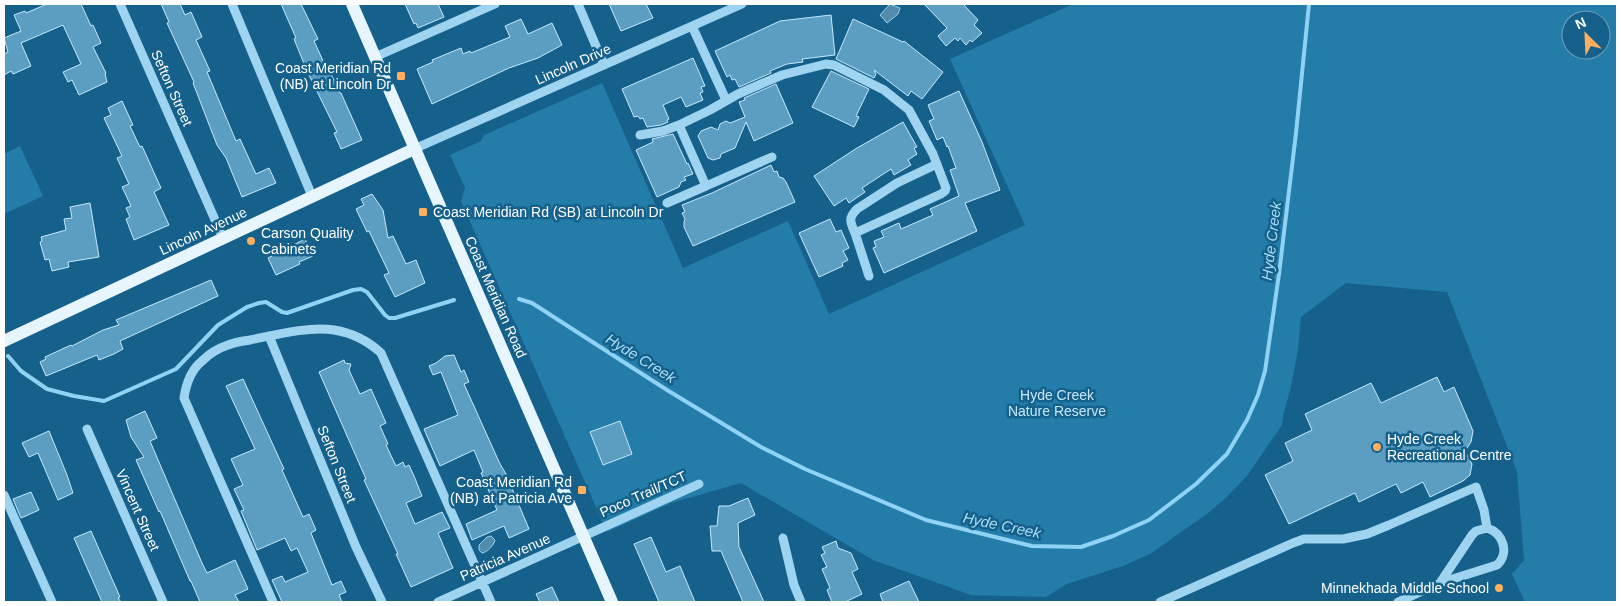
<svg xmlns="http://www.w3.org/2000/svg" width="1621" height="606" font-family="Arial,sans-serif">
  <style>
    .green { fill: #247ca9; fill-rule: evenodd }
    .water { fill: #558baa; stroke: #90d2f3 }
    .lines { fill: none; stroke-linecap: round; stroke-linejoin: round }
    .stream { stroke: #90d2f3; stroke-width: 4 }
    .building { fill: #5c9ec1; stroke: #c5e9fb }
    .minor { stroke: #9ed4f0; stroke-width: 9 }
    .major { stroke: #e7f5ff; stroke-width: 12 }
    .poi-dot { fill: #ffaf5d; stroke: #15618c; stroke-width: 2 }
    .labels { text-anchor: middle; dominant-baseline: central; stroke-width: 5; stroke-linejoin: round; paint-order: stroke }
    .street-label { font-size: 14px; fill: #fff; stroke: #15618c }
    .poi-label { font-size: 14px; fill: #fff; stroke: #15618c; text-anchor: end }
    .park-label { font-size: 14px; fill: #c5e9fb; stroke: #15618c }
    .water-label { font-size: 15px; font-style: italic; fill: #aaddf7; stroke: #15618c }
  </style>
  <rect width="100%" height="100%" fill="#15618c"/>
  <path class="green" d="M1073,4H1617V602H1525L1512,574L1524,560L1517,472L1447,292L1346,283L1301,317L1298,349L1291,387L1284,412L1282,425L1247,476L1227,497L1207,514L1150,554L1123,566L1067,584L1046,597L971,595L873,560L741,483L671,503L607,532L461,201L465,188L450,155L481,141L484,135L602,83L683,268L788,221L829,314L1025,225L950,59ZM1571,20H1601V50H1571Z
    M20,146L43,196L4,214V154Z"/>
  <path class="water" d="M890,4L900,8L898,14L887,23L880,15Z
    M491,536L495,540C494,545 488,552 482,553L479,550V545L487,537Z"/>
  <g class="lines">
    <path class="stream" d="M519,299L532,303L667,390L761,447L805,469L926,520L1032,546L1081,547L1113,536L1149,520L1196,484L1227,454L1247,420L1258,395L1265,371L1279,274L1296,133L1309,4
      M8,356L21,371L47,389L74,396L104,401L176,369L218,325L247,307L259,303L266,302L282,312L287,313L353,290L361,289L367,292L385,315L389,318H395L454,300"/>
  </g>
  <path class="building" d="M47,4H81L91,26L93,25L101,43L93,47L106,73L105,74L107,82L79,95L72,80L68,82L63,72L81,64L63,25L21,43L31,66L13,74L11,71L4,75V54L8,52L4,38L21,31L14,15L25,11L26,13Z
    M161,4H180L185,15L191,12L202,37L196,40L210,71L207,72L236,141L240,139L256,174L269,168L276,183L242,197L226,158L217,145L193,83L194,82L167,23L169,22Z
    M281,4H301L318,39L314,41L324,63H326L340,93H341L362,140L341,149L334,133L337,132L307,71L294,39L296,38Z
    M405,4H438L444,17L418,28L416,23L414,24Z
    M609,4H646L653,18L621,31Z
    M924,4H963L978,20L974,25L982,33L972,42L970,40L966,45L960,38L958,41L955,38L946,46L938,36L947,28Z
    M831,15L835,55L802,59L803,62L787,64L770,71L771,73L739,87L735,79L732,80L730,75L727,77L715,51L780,21Z
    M521,19L528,34L552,23L562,45L538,58L509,68L432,104L417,69L433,62L432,60L461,48L463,54L470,51L471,53L510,37L505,26Z
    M853,19L903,42L904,41L943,72L922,99L911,91L908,96L874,70L876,74L874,78L836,59Z
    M693,58L705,86L701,87L703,92L700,93L703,100L686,107L681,97L663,105L669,119L667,120L668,122L661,125L647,127L643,118L640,119L638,116L634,117L622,89Z
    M831,71L869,89L856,116L859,117L854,127L812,107Z
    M776,84L793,123L754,141L746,122L735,148L721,154L720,158L713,160L708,158L698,136L701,131L711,127L718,130L720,124L726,121L730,123L745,117L739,102L745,100L744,98Z
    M959,91L982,142L1000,190L965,203L977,231L884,273L873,248L876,247L874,241L884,237L881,231L899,223L901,229L933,215L930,209L959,196L950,170L956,168L948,146L947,147L943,137L937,140L929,121L934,119L928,105Z
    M122,101L133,125L130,126L140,147L142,146L161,188L154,192L169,225L134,240L126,219L130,217L126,208L131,206L122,187L129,184L117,158L122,156L104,118L111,115L108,108Z
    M903,122L917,147L914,148L917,154L908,160L911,165L894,175L891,169L862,188L865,192L849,203L846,198L834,206L814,176L857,148Z
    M673,134L687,164L688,163L693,174L684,177L686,180L681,182L679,187L657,197L636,150L653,142L652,139Z
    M771,165L774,172L777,171L779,177L783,178L786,182L795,202L693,246L684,227V222L685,219L682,213L685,212L682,205L712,193Z
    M372,194L383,210L388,238L393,236L406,264L416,260L425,283L395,297L384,275L389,273L369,231L367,232L356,209L364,205L361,199Z
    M90,203L99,257L68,262L69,267L52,271L49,259L45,260L40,242L42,241L41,237L66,230L64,219L72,218L70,207Z
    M830,219L836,232L841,230L849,248L843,251L848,260L842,263L843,266L819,277L799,233Z
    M305,239L313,256L299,262L300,264L276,275L268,258Z
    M211,280L218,296L120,341L123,349L114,354L99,360L97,355L46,376L40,362L46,359L45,357L71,345L72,346L103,330L119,325L116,320Z
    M454,355L461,372L464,370L469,382L464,384L500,464L506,474L529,529L509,538L504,526L472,540L466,524L497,510L481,473L483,472L474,450L440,466L424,429L458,415L441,372L433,375L429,366L436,363L445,356Z
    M344,360L345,363L351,364L349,370L360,394L371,389L386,423L380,426L388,444L386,445L396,466L403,462L405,467L409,465L414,476L422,496L406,503L415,524L442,512L450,528L438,533L453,568L411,587L396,554H398L364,480L366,479L319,372Z
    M1437,377L1444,392L1454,387L1473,431L1471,442L1465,451L1472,464L1470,475L1463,481L1430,497L1423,482L1401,493L1396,484L1359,502L1355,493L1289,524L1265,475L1293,461L1285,443L1312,430L1305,414L1371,383L1381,403Z
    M243,379L284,469L282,470L303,517L309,514L316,530L311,533L332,585L341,581L346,592L339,595L342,602H282L272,580L282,576L285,582L308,572L297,548L291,551L285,538L257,550L241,511L244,510L234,489L243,485L231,459L255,449L226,386Z
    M145,411L157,438L150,441L202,563L207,573L235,560L248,589L235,595L239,602H200L191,581H190L160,511L159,512L136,460L144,457L131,437L126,420Z
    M620,421L632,454L603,465L590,432Z
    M49,431L67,475L73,493L58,500L38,453L29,457L22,443Z
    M31,492L39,510L21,518L13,499Z
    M748,498L755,515L738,523L739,547L764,602H743L721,551H712L710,526H717L719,506H729Z
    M91,531L120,597L118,598L121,602H102L74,538Z
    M651,537L666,572L680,566L695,602H659L634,544Z
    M836,541L838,548L851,553L858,569L852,572L862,594L845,602H832L827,590L830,588L822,569L827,567L821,555L825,553L822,547Z
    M909,581L919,602H883L880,594Z
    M552,587L559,602H540L536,594Z"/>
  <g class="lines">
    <path class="minor" d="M120,4L223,238
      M232,4L312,196
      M578,4L604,65
      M692,26L726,100
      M375,57L495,4
      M640,135L663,131L679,125
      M414,149L742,4
      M772,157L706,186L679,125L710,110L738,94L782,75L826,64L834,65L884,90L909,110L933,154L946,188L945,191L941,194L855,233L869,276
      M667,203L706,186
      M855,233C850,222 848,218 857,209L897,183L937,164
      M269,336L356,547L382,602
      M87,429L163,602
      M4,495L52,602
      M783,538L794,585L801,602
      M273,602L184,398C186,384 191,370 202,361C209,354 219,348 228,345C235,342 243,341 250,340C275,335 309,326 334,330C353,333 367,340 381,353L491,602
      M438,602L699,484
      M1160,602L1293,543L1304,539H1343L1367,534L1389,525L1476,487L1484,510L1487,528
      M1398,602L1440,583L1497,565C1510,553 1503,533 1487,528L1476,531L1472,535L1440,583"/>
    <path class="major" d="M352,4L612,602
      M4,341L414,149"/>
  </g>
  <g class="poi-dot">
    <rect x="396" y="71" width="10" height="10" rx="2.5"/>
    <rect x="418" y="207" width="10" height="10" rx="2.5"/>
    <circle cx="251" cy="241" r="5"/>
    <circle cx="1377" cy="447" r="5"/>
    <rect x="577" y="485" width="10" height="10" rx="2.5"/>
    <circle cx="1499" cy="588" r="5"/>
  </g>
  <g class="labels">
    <g class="street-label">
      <text transform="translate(573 64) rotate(-24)">Lincoln Drive</text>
      <text transform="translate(172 88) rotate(66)">Sefton Street</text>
      <text transform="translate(203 231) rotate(-25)">Lincoln Avenue</text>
      <text transform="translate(496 297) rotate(66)">Coast Meridian Road</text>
      <text transform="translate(337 464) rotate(68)">Sefton Street</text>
      <text transform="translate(643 494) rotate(-24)">Poco Trail/TCT</text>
      <text transform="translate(138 510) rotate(66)">Vincent Street</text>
      <text transform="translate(505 557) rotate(-24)">Patricia Avenue</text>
    </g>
    <g class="poi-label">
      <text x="391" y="68">Coast Meridian Rd<tspan x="391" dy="16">(NB) at Lincoln Dr</tspan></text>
      <text x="433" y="212" text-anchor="start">Coast Meridian Rd (SB) at Lincoln Dr</text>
      <text x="261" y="233" text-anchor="start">Carson Quality<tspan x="261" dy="16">Cabinets</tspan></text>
      <text x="1387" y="439" text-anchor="start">Hyde Creek<tspan x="1387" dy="16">Recreational Centre</tspan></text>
      <text x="572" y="482">Coast Meridian Rd<tspan x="572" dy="16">(NB) at Patricia Ave</tspan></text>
      <text x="1489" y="588">Minnekhada Middle School</text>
    </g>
    <g class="park-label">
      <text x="1057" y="395">Hyde Creek<tspan x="1057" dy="16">Nature Reserve</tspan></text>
    </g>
    <g class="water-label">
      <text transform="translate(1271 241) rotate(-83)">Hyde Creek</text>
      <text transform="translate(641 358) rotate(32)">Hyde Creek</text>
      <text transform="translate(1002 525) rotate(12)">Hyde Creek</text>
    </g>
  </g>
  <rect width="1621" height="606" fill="none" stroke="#ffffff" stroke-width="10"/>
  <g transform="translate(1586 35) rotate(336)"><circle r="24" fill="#15618c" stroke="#73a0ba"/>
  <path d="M0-4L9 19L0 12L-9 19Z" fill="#ffaf5d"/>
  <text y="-8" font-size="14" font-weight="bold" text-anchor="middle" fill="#ffffff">N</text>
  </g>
</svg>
